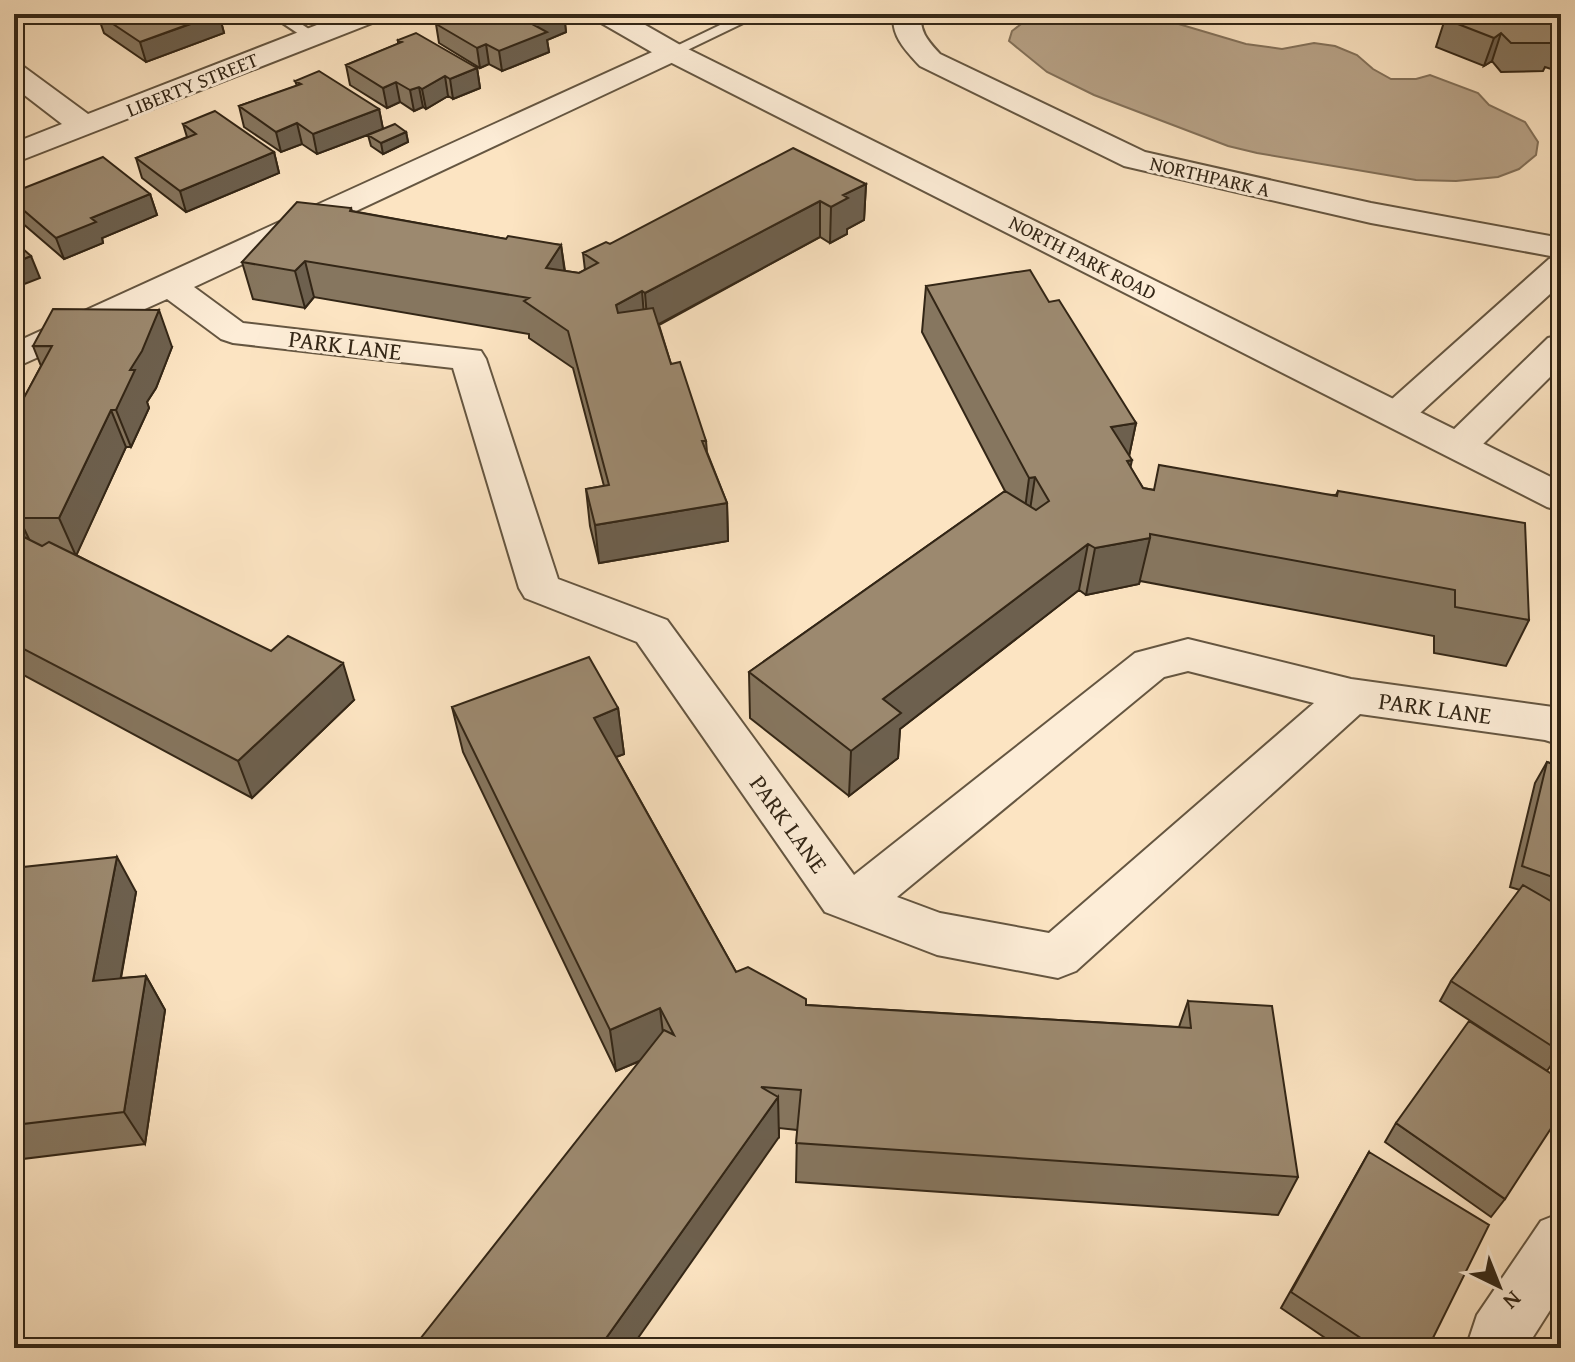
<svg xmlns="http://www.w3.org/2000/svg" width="1575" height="1362" font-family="'Gentium Book Plus',serif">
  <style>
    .water { fill: #b8a388; stroke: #83715a; stroke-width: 2 }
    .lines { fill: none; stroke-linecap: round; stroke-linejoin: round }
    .service-casing { stroke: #655641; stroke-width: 4 }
    .minor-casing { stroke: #655641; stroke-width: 4 }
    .tertiary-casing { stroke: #655641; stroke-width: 4 }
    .service { fill: #fdedd7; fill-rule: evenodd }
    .minor { fill: #fdedd7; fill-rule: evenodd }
    .tertiary { fill: #fdedd7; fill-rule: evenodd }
    .wall { fill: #86765f; stroke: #332616; stroke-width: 2 }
    .shaded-wall { fill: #6d604e; stroke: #332616; stroke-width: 2 }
    .building { fill: #9c896f; stroke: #332616; stroke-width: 2 }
    .labels { text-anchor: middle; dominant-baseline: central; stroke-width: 6; stroke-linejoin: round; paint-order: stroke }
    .far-street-label { font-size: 20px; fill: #332616; stroke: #fdedd7 }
    .street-label { font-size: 24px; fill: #332616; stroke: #fdedd7 }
  </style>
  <rect width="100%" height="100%" fill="#fce4c2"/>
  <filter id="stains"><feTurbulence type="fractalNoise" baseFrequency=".0025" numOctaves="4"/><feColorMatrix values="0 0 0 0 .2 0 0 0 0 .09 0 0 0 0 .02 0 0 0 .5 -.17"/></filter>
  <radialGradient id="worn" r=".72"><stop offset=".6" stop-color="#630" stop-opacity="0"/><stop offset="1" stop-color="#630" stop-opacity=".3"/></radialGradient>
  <path class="water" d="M1034,14H1145L1246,44L1282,49L1314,43L1335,46L1357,55L1373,69L1391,79H1416L1430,75L1478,93L1489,105L1525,122L1538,142L1536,155L1519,169L1498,177L1456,181L1416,180L1257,153L1228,146L1094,95L1047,72L1009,41L1012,31Z"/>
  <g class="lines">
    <defs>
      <path id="service" d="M269,14H286L321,37L313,42L308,40Z
        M743,14H762L677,55L672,57L664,52Z"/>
      <path id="minor" d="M345,14H384L380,20L14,163V143L62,124L14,87V64L24,67L88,114Z
        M894,14H922C918,31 929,42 940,54L1145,152L1371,203L1561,238V284L1409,423L1396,427L1383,423L1377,415L1383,407L1549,259L1556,257L1371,223L1124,166L920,66C906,51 890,35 894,14Z
        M672,43L682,46L686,52L682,58L194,287L243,323L481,351L486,359L558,579L667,620L854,875L1135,653L1188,639L1351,679L1553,707L1561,709V745L1545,740L1360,714L1076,971L1058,978L937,955L825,912L637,642L525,598L519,588L453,368L233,343L221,339L167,299L14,368V343ZM1188,671L1314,703L1049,933L940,913L897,897L1164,677Z
        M1561,335V366L1472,455L1459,458L1446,455L1440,446L1446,437L1548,338Z
        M1561,1213V1293L1526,1348H1466L1477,1315L1541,1221Z"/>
      <path id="tertiary" d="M592,14H626L682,46L1561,482V511L1547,507L662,58L596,20Z"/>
    </defs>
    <use href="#service" class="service-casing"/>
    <use href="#minor" class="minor-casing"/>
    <use href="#tertiary" class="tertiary-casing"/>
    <use href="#service" class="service"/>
    <use href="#minor" class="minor"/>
    <use href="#tertiary" class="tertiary"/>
  </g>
  <path class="wall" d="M80,14H219L224,33L146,62L104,33L98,16L88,19Z
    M460,14H564L566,32L547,40L549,52L502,71L489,64L480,68L439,43L436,24Z
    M1561,14V69L1557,71L1545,67L1543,71L1501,72L1492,61L1484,66L1436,47L1445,19Z
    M398,40L477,68L480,88L453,99L448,96L426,109L423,107L414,111L400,102L387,108L350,85L346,65L398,44Z
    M295,81L379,109L383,129L406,132L408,142L383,154L371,146L368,135L378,131L317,154L302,144L281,152L244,127L239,106L297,86Z
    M183,124L274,152L279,173L186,212L142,178L136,158L187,137Z
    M866,184L864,220L847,229V234L830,243L820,237L659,325L671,364L706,441L707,452L727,503L728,541L599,563L590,526L586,489L604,486L573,368L529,338V334L314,297L305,308L253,299L242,262L351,208L352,211L506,239L561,245L565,271L579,273L585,270L583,253L610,244Z
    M14,192L150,194L157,215L102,238L103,243L64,259L14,216Z
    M926,286L1049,302L1136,423L1129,456L1130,467L1143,488L1154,490L1336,495L1338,491L1529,620L1506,666L1434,653V636L1140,581L1139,584L1086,595L1079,590L900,729L898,758L849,796L750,718L749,672L1005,491L922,332Z
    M33,346L172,347L156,388L147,402L149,408L131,447H126L76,555L354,700L252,798L14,670V417L41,366Z
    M452,707L618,708L624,754L616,757L736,972L806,1005L1179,1027L1188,1001L1298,1177L1278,1215L796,1182L797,1130L779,1128V1137L640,1061L616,1071L463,752Z
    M1547,762L1561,767V905L1551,902L1561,1051L1547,1071L1440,1001L1451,981L1520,890L1510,887L1535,783Z
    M14,868L136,892L121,978L146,976L165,1010L145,1144L14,1160Z
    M1396,1123L1505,1199L1491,1217L1385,1142Z
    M1369,1152L1428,1348H1340L1281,1308Z"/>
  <path class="shaded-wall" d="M86,14H97L98,16L88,19Z
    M219,14L224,33L146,62L140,42Z
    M559,14H564L566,32L547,40L549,52L502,71L499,51L534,25Z
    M1501,33L1492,61L1484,66L1494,38Z
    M486,44L489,64L480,68L477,48Z
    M477,68L480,88L453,99L450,79Z
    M445,76L448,96L426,109L422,89Z
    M396,82L400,102L387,108L383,88Z
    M419,87L423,107L414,111L410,90Z
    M379,109L383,129L317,154L313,134Z
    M297,123L302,144L281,152L276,132Z
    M406,132L408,142L383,154L381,143Z
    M274,152L279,173L186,212L180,191Z
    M866,184L864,220L847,229V234L830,243L831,207L843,195Z
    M150,194L157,215L102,238L103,243L64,259L56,238L91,218Z
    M820,201V237L648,330L645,293Z
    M561,245L566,282L546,268Z
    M31,256L40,278L14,288V263Z
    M305,261L314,297L305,308L295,271Z
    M642,291L645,328L620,342L616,305Z
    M159,310L172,347L156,388L147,402L149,408L131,447L116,410L130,370Z
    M111,410L126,447L76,556L59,518Z
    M1136,423L1128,461L1132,460L1122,506L1111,427Z
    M1035,477L1028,523L1023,524L1029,478Z
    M727,503L728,541L599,563L595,525Z
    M19,518L37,556L14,534V529Z
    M1150,538L1139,584L1086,595L1095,548Z
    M1088,544L1079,590L900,729L898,758L849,796L851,751L883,699Z
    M343,663L354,700L252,798L238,761Z
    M618,708L624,754L600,763L594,718Z
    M117,857L136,892L114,1015L93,981Z
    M146,976L165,1010L145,1144L124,1112Z
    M660,1008L665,1050L616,1071L610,1030Z
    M778,1097L779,1137L631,1348H599Z"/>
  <path class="building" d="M98,14H217L140,42Z
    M460,14H559L534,25L547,32L499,51L486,44L477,48L436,24Z
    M1453,14H1561V41L1553,38L1554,43H1511L1501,33L1494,38L1445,19Z
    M416,33L477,68L450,79L445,76L422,89L419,87L410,90L396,82L383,88L346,65L402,42L398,40Z
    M319,71L379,109L313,134L297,123L276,132L239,106L301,84L295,81Z
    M215,111L274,152L180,191L136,158L196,134L183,124Z
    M395,124L406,132L381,143L368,135Z
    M793,148L866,184L843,195L848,198L831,207L820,201L645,293L642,291L616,305L618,313L653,308L671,364L680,362L706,441H702L727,503L595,525L586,489L609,485L568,331L524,301L529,298L305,261L295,271L242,262L297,202L351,208L350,211L506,239L508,236L561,245L546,268L579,273L598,263L583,253L606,242L610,244Z
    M103,157L150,194L91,218L96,222L56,238L14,202V192Z
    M14,241L31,256L14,263Z
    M1030,270L1049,302L1059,300L1136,423L1111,427L1132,460L1127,461L1143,488L1154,490L1159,465L1337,496L1338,491L1525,523L1529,620L1455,607V590L1150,534V538L1095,548L1088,544L883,699L901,713L851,751L749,672L1005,491L1036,510L1049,501L1035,477L1029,478L926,286Z
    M53,309L159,310L142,351L130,370H135L116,410H111L59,518H19L14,529V416L52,346H33Z
    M14,532L42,546L49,542L271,651L288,636L343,663L238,761L14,644Z
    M589,657L618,708L594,718L736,972L748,967L806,999V1005L1191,1028L1188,1001L1272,1006L1298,1177L796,1143L801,1090L761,1087L778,1097L599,1348H413L664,1030L674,1035L660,1008L610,1030L452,707Z
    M1547,762L1561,767V880L1522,866Z
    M117,857L93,981L146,976L124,1112L14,1125V868Z
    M1523,885L1561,907V1052L1451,981Z
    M1469,1021L1561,1080V1113L1505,1199L1396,1123Z
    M1369,1152L1489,1225L1428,1348H1376L1291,1292Z"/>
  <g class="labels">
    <g class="far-street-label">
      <text transform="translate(192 84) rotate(-22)">LIBERTY STREET</text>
      <text transform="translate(1210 176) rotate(13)">NORTHPARK A</text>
      <text transform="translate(1083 257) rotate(27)">NORTH PARK ROAD</text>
    </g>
    <g class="street-label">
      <text transform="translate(345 345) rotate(7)">PARK LANE</text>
      <text transform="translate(1435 708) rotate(8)">PARK LANE</text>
      <text transform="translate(789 824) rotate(54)">PARK LANE</text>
    </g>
  </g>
  <rect width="1575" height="1362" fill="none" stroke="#fce4c2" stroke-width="48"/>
  <rect x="16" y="16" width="1543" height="1330" fill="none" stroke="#332616" stroke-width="4"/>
  <rect x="24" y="24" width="1527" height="1314" fill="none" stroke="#332616" stroke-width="2"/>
  <g transform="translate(1499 1286) rotate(137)" stroke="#fdedd7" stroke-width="6" paint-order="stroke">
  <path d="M0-6L14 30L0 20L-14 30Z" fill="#332616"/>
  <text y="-12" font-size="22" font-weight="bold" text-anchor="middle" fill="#332616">N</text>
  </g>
  <rect width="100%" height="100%" filter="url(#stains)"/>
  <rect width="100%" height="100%" fill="url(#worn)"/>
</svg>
